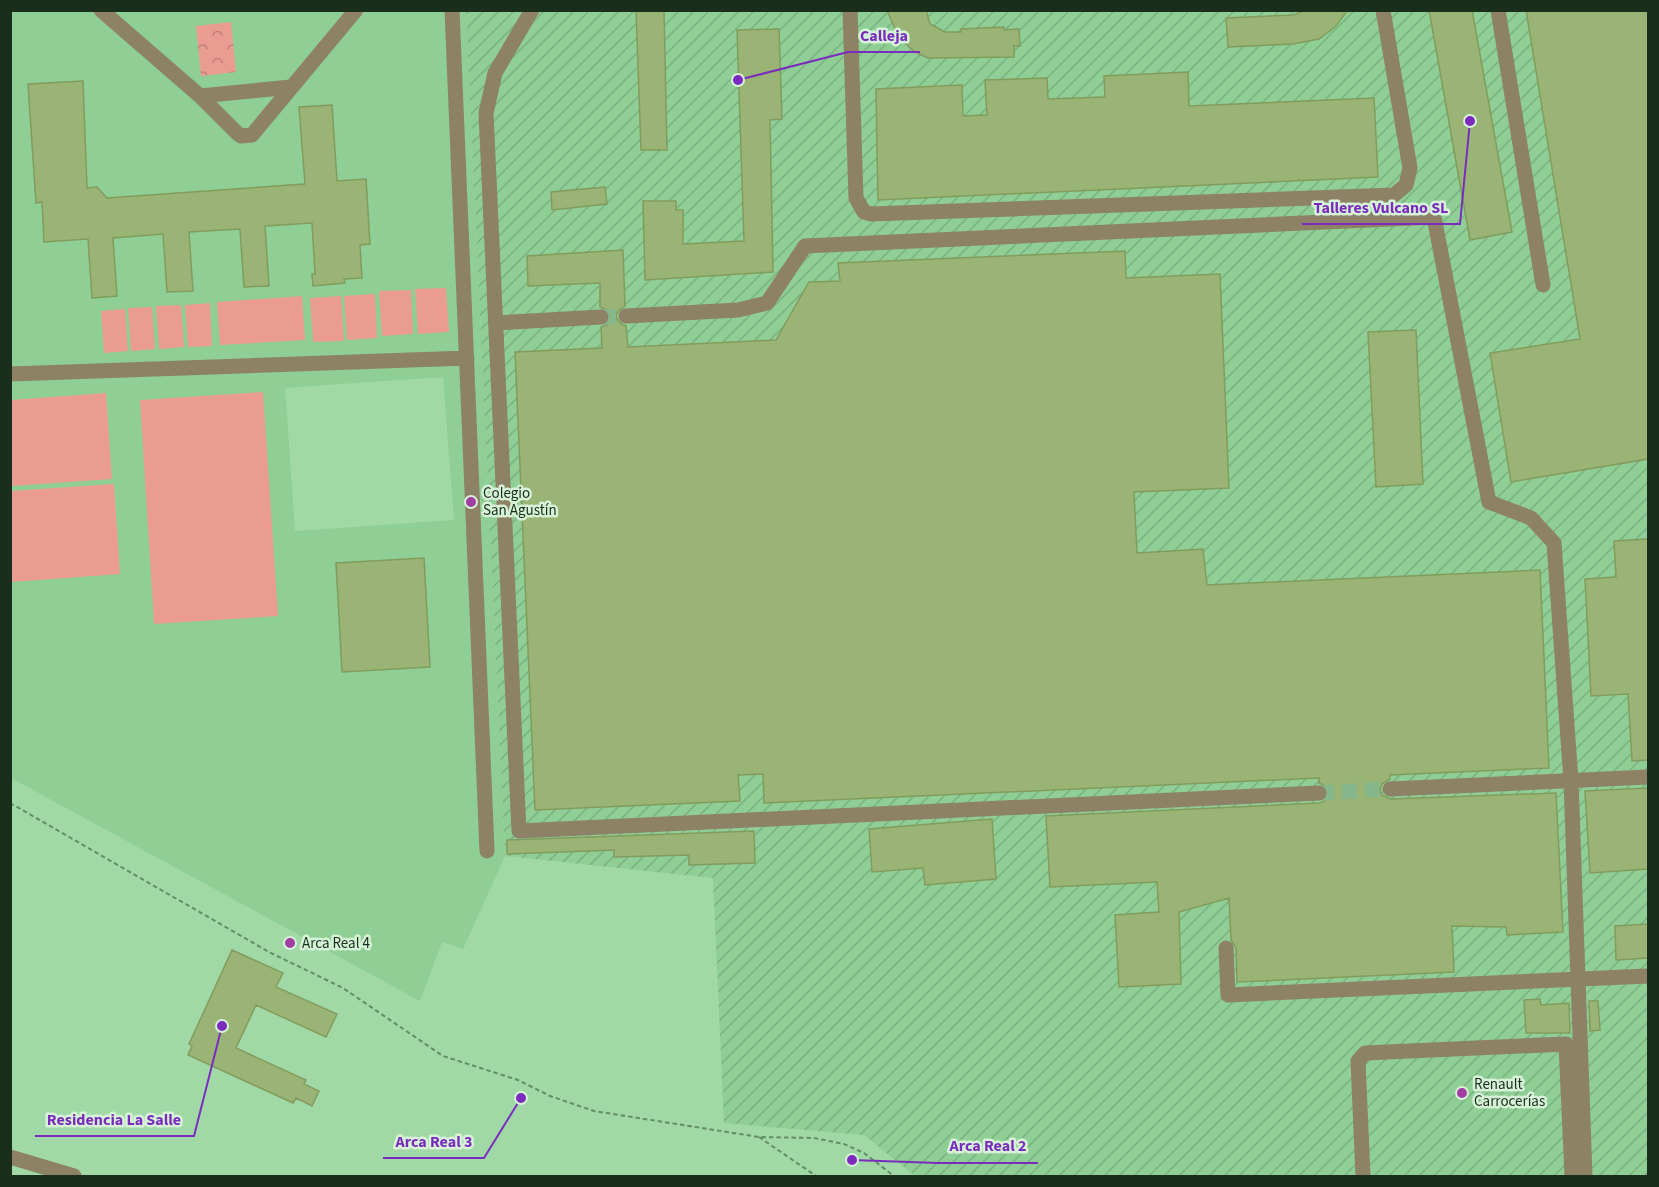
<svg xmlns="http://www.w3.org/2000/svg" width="1659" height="1187" font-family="'Source Sans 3',sans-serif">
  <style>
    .built { fill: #8fce95; fill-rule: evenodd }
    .industrial { fill: url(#industrial-furrows) }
    .grass { fill: #eb9c92 }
    .park { fill: url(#park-crowns) }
    .building { fill: #99b474; stroke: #829c5d; stroke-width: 1.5 }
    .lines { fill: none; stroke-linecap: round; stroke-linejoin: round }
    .minor-tunnel { stroke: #85b78a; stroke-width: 15; stroke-dasharray: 15 8; stroke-linecap: butt }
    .path { stroke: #638d67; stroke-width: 2; stroke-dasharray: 4.5 3; stroke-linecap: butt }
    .minor { stroke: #8d8166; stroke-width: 15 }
    .poi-dot { fill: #a13da3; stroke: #d6f2d7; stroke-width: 2 }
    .labels { text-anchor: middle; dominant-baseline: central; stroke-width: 5; stroke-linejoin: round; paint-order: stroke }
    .poi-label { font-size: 15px; fill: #192f1b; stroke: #d6f2d7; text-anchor: start }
    .leader { fill: none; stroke: #7b2cbf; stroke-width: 2 }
    .callout-dot { fill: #7b2cbf; stroke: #d6f2d7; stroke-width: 2 }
    .callout-label { font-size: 16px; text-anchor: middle; font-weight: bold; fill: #7b2cbf; stroke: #d6f2d7; stroke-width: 5; stroke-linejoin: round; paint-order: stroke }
  </style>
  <defs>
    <pattern id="industrial-furrows" width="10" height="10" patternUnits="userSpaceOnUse" patternTransform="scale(1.5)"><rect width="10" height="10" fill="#8fce95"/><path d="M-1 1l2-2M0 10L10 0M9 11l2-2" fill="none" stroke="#7bb180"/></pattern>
    <pattern id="park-crowns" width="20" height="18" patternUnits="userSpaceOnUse" patternTransform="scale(1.5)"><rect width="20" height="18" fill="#eb9c92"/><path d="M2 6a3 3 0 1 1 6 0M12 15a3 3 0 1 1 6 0" fill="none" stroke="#be8076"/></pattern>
  </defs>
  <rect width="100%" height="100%" fill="#a0d9a6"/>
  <path class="built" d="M11,11H466L505,856L463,949L442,942L420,1001L11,778V582L120,573L114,484L11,491V486L112,478L106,393L11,400ZM83,81L87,188L97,187L107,198L305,184L299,107L331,105L337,181L366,179L370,244L360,245L362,278L344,279V283L312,285V275L315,274L312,223L265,226L269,285L244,287L240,229L189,232L193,291L167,292L163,234L113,238L117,296L92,298L88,239L44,242L42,202H36L28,84ZM443,377L454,520L295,531L285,388ZM424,558L430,667L342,672L336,563Z"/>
  <path class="industrial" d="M466,11H1648V1176H915L864,1135L724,1123L713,878L505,856Z"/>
  <path class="grass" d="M446,288L449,332L418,334L415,289Z
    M411,290L413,334L382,336L379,291Z
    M375,294L377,338L347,340L344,296Z
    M302,296L305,340L220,345L217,302Z
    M341,296L344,341L313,342L310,298Z
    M210,303L212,346L188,347L185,305Z
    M181,305L184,347L159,349L156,306Z
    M152,307L155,349L131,351L128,308Z
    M125,309L128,351L104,353L101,311Z
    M263,392L278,616L154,624L140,400Z
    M106,393L112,479L11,486V400Z
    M114,484L120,574L11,582V491Z"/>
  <path class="park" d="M231,22L236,72L201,76L196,26Z"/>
  <path class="building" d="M636,10H664L667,150H641Z
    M887,10H926L930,24L945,32H961V29L1004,27V30L1019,29L1020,46H1014V57L928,58L915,52L899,38Z
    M1305,10H1348L1335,27L1319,39L1293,44L1228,47L1226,18L1294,15Z
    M1429,10H1472L1512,232L1470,240Z
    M1526,10H1648V459L1511,482L1490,353L1580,339Z
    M779,29L782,119L770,120L773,272L645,280L643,201H676V210H683V244L744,241L737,30Z
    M1188,72L1189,106L1374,98L1378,177L878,200L876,89L962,85L963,116L987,115L985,80L1047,78L1048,99L1105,97L1104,76Z
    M83,81L87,188L97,187L107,198L305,184L299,107L332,105L337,181L366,179L370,244L360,245L362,278L344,279L345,283L313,286L312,274H315L312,223L265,226L269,286L244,287L240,229L189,232L193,291L167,292L163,234L113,238L117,296L92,298L88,239L44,242L42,202L36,203L28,84Z
    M605,187L607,204L552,210L551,192Z
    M623,250L625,306L618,311L616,317L621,324L626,326L628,347L776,340L809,282L840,281L838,263L1125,251L1126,278L1220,274L1229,488L1134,492L1137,553L1203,549L1207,585L1540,570L1549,768L1390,775V779L1382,784L1380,790L1382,795L1390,799L1556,793L1563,932L1507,935L1506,927L1452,926L1454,972L1237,982L1236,948L1231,940L1229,898L1179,912L1181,984L1119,987L1115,915L1159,912L1157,882L1050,887L1046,816L1319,803L1325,801L1329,793L1327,787L1319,783V778L764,803L763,774L738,775L740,801L535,810L515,352L602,348L601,327L607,325L611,317L609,311L600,307V283L528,286L527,256Z
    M1416,330L1423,484L1376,487L1368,332Z
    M1648,539V760L1632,761L1628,694L1591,696L1585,579L1616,577L1614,541Z
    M424,558L430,667L342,672L336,563Z
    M1648,788V869L1590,873L1585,791Z
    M992,819L996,879L925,885L923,868L872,872L869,829Z
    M754,831L755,863L689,865V855L614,857V850L507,854V840Z
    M1648,924V958L1616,960L1615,926Z
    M232,950L283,973L276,987L337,1014L326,1037L256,1005L236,1048L306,1080L304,1084L319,1091L312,1106L296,1098L293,1103L188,1055L192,1046L189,1044Z
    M1540,999L1541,1005L1569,1003L1570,1033H1526L1524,1000Z
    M1589,1001H1598L1600,1030L1590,1031Z"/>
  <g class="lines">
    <path class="minor-tunnel" d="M601,317L626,316
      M1319,793L1390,789"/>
    <path class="path" d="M10,803L269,952L343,988L443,1056L518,1080L550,1096L594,1111L759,1137L814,1138L844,1144L864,1153L894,1176
      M759,1137L816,1176"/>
    <path class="minor" d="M101,10L200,96L291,87
      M452,10L487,851
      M532,10L495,73L486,113L519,831L1319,793
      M850,10L856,198L864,212L871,214L1394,195L1406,185L1410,168L1383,10
      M1498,10L1543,285
      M200,96L237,133L241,136L252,135L356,10
      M626,316L738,310L767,303L805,246L1434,217L1489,502L1531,518L1554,543L1571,781L1585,1176
      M496,323L601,317
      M10,374L467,358
      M1390,789L1648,777
      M1226,948L1228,995L1648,976
      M10,1157L74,1176
      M1363,1176L1358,1061L1365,1053L1566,1044L1572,1176"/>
  </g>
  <g class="poi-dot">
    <circle cx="471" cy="502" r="6"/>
    <circle cx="290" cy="943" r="6"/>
    <circle cx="1462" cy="1093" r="6"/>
  </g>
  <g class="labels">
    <g class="poi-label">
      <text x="483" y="493">Colegio<tspan x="483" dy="17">San Agustín</tspan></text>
      <text x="302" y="943">Arca Real 4</text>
      <text x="1474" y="1084">Renault<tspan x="1474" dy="17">Carrocerías</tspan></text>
    </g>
  </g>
  <path class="leader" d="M738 80L848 52H920M1470 121L1460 224H1302M222 1026L194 1136H35M521 1098L484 1158H383M852 1160L938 1163H1038"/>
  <g class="callout-dot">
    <circle cx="738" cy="80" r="6"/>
    <circle cx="1470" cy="121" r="6"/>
    <circle cx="222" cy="1026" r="6"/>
    <circle cx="521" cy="1098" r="6"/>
    <circle cx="852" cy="1160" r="6"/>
  </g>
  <g class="callout-label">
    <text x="884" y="41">Calleja</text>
    <text x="1381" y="213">Talleres Vulcano SL</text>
    <text x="114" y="1125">Residencia La Salle</text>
    <text x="434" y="1147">Arca Real 3</text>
    <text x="988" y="1151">Arca Real 2</text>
  </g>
  <rect width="1659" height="1187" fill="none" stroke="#192f1b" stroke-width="24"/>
</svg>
